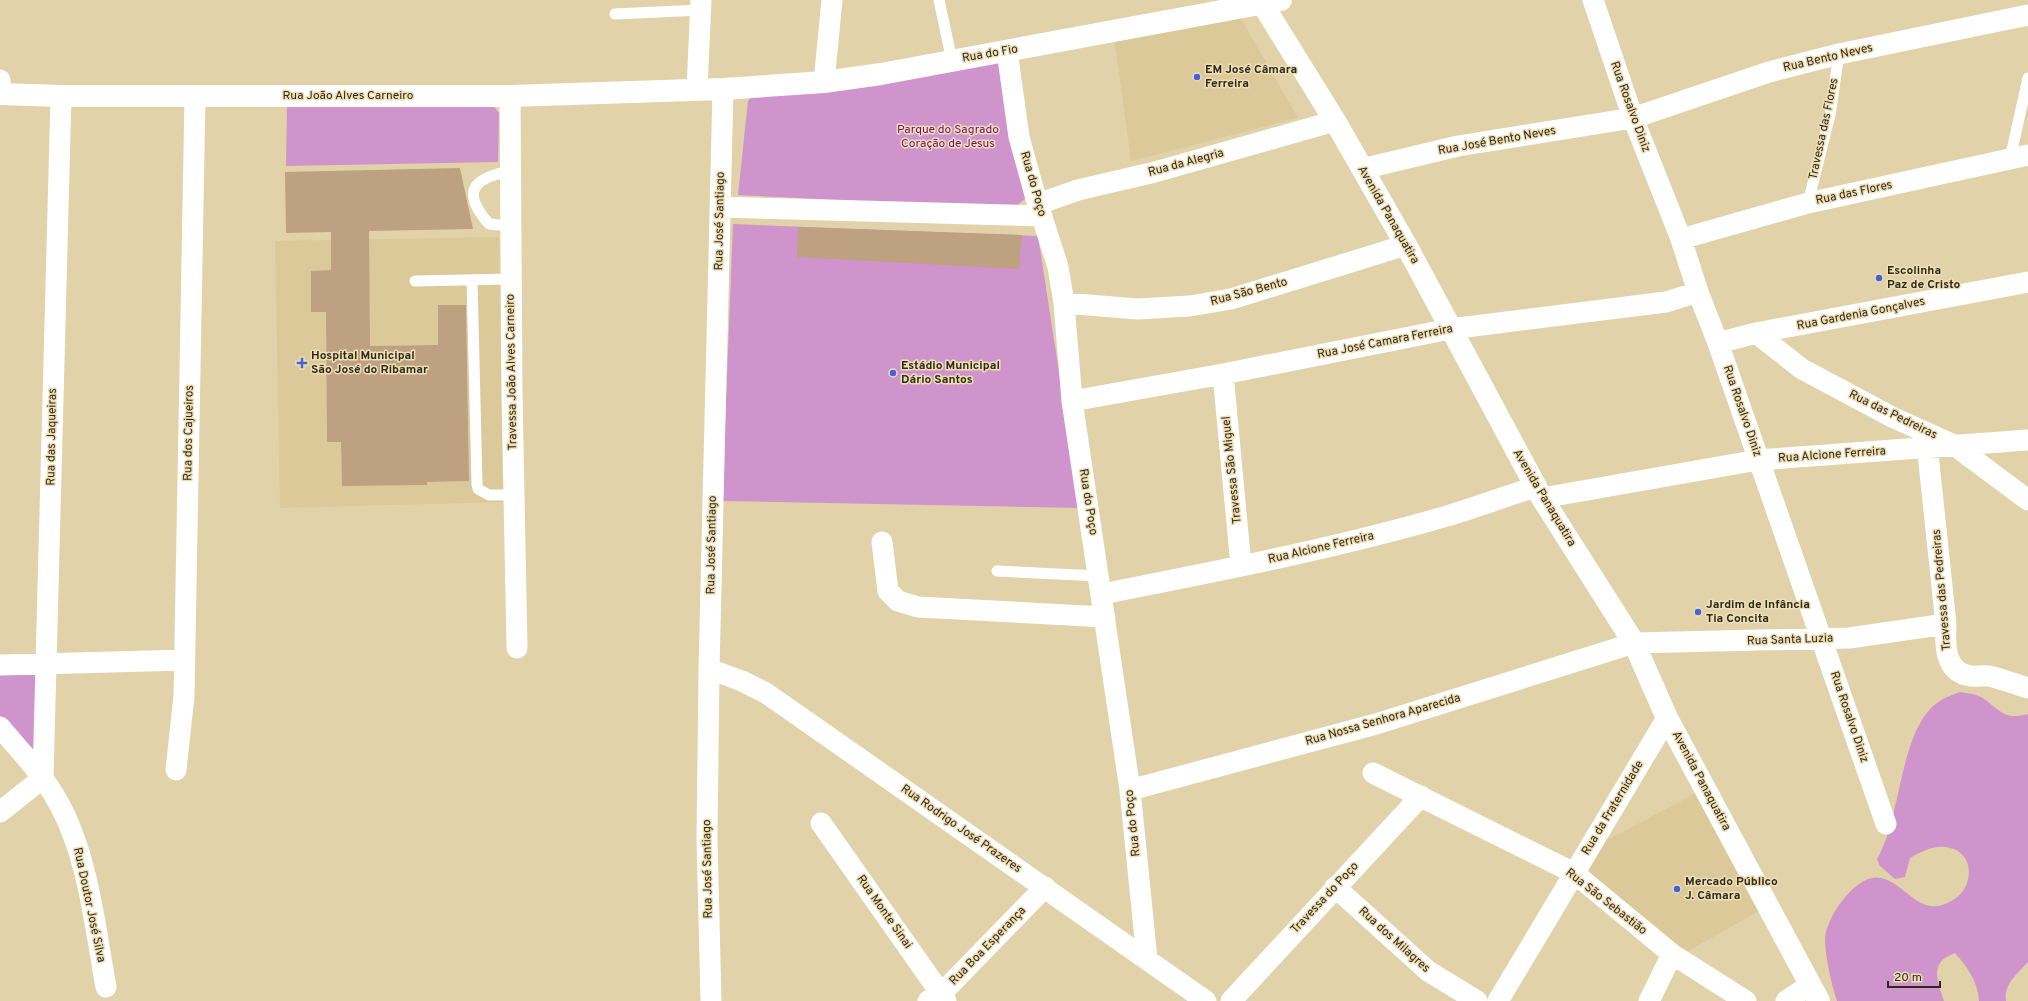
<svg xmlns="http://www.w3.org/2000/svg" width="2028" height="1001" font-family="Overpass,sans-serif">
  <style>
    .built { fill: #dbc999; fill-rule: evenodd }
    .green { fill: #cf94cb }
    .building { fill: #bea180 }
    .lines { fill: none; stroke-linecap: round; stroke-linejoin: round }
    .service { stroke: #fff; stroke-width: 11 }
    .minor { stroke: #fff; stroke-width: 21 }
    .tertiary { stroke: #fff; stroke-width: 22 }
    .secondary { stroke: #fff; stroke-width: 22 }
    .poi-dot { fill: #4662d6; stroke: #efdfb6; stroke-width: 1.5 }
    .labels { text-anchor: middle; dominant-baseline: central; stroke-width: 3; stroke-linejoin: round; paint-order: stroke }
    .street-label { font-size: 12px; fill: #2f2919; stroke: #efdfb6 }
    .poi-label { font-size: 12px; font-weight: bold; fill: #2f2919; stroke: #efdfb6; text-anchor: start }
    .park-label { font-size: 12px; fill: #740d72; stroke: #efdfb6 }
  </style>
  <rect width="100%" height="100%" fill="#e2d2a9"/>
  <path class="built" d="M1239,15L1298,118L1131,161L1114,36Z
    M499,237L503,502L280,508L275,241ZM331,270L370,346L425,345L439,410L438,305H467L469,481L435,482L427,449V485L342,486L341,451L365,442H327L326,312H311V271Z
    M1698,792L1759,911L1686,952L1623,908L1588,870L1594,847Z"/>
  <path class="green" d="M999,57L1027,197L1015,207L1006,208L738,195L748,101L751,97Z
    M490,105L495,108L499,113L498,162L286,166L287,106Z
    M733,224L1038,236L1080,508L722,501Z
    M31,672L37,676L36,760L0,718V675Z
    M1960,692C1966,693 1975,694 1981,697C2000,709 2003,721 2028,714V962C2018,973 2003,985 2006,1001H1979C1978,981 1967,967 1955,953C1929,962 1937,980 1944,1001H1837C1831,983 1826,960 1825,941C1824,920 1856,872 1881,878C1908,884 1921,923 1956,898C1974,885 1974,853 1950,848C1935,844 1923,851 1910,858L1905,877L1895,879L1880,866L1877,859C1902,818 1899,726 1940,701C1945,697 1953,695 1960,692Z"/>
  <path class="building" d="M460,168L473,229L369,231L370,346L438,345V305H466L469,481L427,482V485L342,486L341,442H327L326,312H311V271L331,270V232L286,233L285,172Z
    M798,227L1022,235L1019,269L797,257Z"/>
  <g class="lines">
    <path class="service" d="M939,0L952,61
      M615,14L701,10
      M2010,159L2028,78
      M511,171C472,178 461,192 489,224L511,226
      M1808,203L1830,115L1839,54
      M472,280L477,484L478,489L489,495H514
      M415,281L511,279
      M997,571L1099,576"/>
    <path class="minor" d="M1593,0L1633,118L1681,239L1698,292L1718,343L1886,824
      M1007,51L1019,137L1035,195L1058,267L1064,303L1072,401L1130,790L1147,959
      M0,80L1,94
      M824,82L832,0
      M697,89L701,0
      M510,96L512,393L517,648
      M1362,169L1458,146L1633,118L1769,72L1839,54L2028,15
      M1038,204L1078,190L1155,172L1335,121
      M720,207L1042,216
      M1681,239L1808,203L2028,155
      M1064,303L1137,309L1190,306L1231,299L1406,245
      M1756,333L1802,369L1892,417L1954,445L2028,500
      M1718,343L1756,333L2028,282
      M1223,374L1241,566
      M1072,401L1223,374L1450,329L1666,302L1698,292
      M1926,435L1946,624C1945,644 1944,673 1971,676C1977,677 1983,675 1989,676C2002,679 2015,684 2028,688
      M1542,498L1758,460L2028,440
      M882,542L888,591L898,601L918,607L1105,617
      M1102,594C1217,571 1334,549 1447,516C1477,507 1506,496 1536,487
      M0,665L185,660
      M709,669L742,681L766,693L1206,1001
      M0,727C20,751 43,774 58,802C88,855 95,927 106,987
      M176,770L184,696L195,97
      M1373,773L1574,873L1672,954L1746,1001
      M1130,790L1376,724L1634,643L1849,638L1946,624
      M0,812L43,778L61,96
      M821,823L946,1001
      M1335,887L1428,971L1477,1001
      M711,1001L707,839L709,669L723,89
      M928,1001L941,994L1045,887
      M1231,1001L1421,796
      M1498,1001L1667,718
      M1649,1001L1672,954
      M1786,1001L1810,985"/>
    <path class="tertiary" d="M0,94L61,96H510L723,89L824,82L881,74L1281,0"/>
    <path class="secondary" d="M1260,0L1335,121L1406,245L1542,498L1634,643L1667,718L1819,1001"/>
  </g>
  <g class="poi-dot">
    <circle cx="1197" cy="77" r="4"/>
    <circle cx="1879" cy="278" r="4"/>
    <path d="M300 357h4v4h4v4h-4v4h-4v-4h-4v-4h4z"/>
    <circle cx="893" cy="373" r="4"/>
    <circle cx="1698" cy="612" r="4"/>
    <circle cx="1677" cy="889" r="4"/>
  </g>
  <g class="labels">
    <g class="street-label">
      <text transform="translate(990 54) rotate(-10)">Rua do Fio</text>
      <text transform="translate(1828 58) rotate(-13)">Rua Bento Neves</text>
      <text x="348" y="96">Rua João Alves Carneiro</text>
      <text transform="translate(1630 107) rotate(70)">Rua Rosalvo Diniz</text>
      <text transform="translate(1824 129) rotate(-78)">Travessa das Flores</text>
      <text transform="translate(1497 141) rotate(-10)">Rua José Bento Neves</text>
      <text transform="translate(1186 163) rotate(-15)">Rua da Alegria</text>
      <text transform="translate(1033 184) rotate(74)">Rua do Poço</text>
      <text transform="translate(1854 193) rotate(-12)">Rua das Flores</text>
      <text transform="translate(1388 215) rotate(60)">Avenida Panaquatira</text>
      <text transform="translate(720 221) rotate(-89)">Rua José Santiago</text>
      <text transform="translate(1249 292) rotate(-15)">Rua São Bento</text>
      <text transform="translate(1861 314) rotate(-11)">Rua Gardenia Gonçalves</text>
      <text transform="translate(1385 342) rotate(-11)">Rua José Camara Ferreira</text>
      <text transform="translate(512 372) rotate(-91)">Travessa João Alves Carneiro</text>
      <text transform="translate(1742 411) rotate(71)">Rua Rosalvo Diniz</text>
      <text transform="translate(1893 415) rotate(26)">Rua das Pedreiras</text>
      <text transform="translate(189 433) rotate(-89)">Rua dos Cajueiros</text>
      <text transform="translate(52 437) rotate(-89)">Rua das Jaqueiras</text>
      <text transform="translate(1832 455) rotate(-4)">Rua Alcione Ferreira</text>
      <text transform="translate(1232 470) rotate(-96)">Travessa São Miguel</text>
      <text transform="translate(1544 498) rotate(59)">Avenida Panaquatira</text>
      <text transform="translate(1088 502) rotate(81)">Rua do Poço</text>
      <text transform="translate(712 545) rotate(-89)">Rua José Santiago</text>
      <text transform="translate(1321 548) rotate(-13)">Rua Alcione Ferreira</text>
      <text transform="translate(1942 590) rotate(-95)">Travessa das Pedreiras</text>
      <text transform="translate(1790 640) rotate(-2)">Rua Santa Luzia</text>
      <text transform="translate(1849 717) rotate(71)">Rua Rosalvo Diniz</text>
      <text transform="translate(1383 720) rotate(-16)">Rua Nossa Senhora Aparecida</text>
      <text transform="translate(1701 781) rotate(62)">Avenida Panaquatira</text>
      <text transform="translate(1613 808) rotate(-59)">Rua da Fraternidade</text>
      <text transform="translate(1133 823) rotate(-96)">Rua do Poço</text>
      <text transform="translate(961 829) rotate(35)">Rua Rodrigo José Prazeres</text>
      <text transform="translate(708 869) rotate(-91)">Rua José Santiago</text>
      <text transform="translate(1325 898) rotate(-47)">Travessa do Poço</text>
      <text transform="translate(1606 902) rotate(38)">Rua São Sebastião</text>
      <text transform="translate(89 905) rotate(78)">Rua Doutor José Silva</text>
      <text transform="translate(884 912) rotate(55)">Rua Monte Sinai</text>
      <text transform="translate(1394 940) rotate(42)">Rua dos Milagres</text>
      <text transform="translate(988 946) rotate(-46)">Rua Boa Esperança</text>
    </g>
    <g class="poi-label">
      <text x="1205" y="70">EM José Câmara<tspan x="1205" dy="14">Ferreira</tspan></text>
      <text x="1887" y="271">Escolinha<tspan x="1887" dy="14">Paz de Cristo</tspan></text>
      <text x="311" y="356">Hospital Municipal<tspan x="311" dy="14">São José do Ribamar</tspan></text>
      <text x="901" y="366">Estádio Municipal<tspan x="901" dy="14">Dário Santos</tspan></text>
      <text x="1706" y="605">Jardim de Infância<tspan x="1706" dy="14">Tia Concita</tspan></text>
      <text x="1685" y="882">Mercado Público<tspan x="1685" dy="14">J. Câmara</tspan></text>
    </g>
    <g class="park-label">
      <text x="948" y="130">Parque do Sagrado<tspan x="948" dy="14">Coração de Jesus</tspan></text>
    </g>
  </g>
  <path d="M1888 981v6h52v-6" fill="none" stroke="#2f2919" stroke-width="2"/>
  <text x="1894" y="981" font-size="12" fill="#2f2919" stroke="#efdfb6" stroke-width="3" paint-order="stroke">20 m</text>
</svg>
